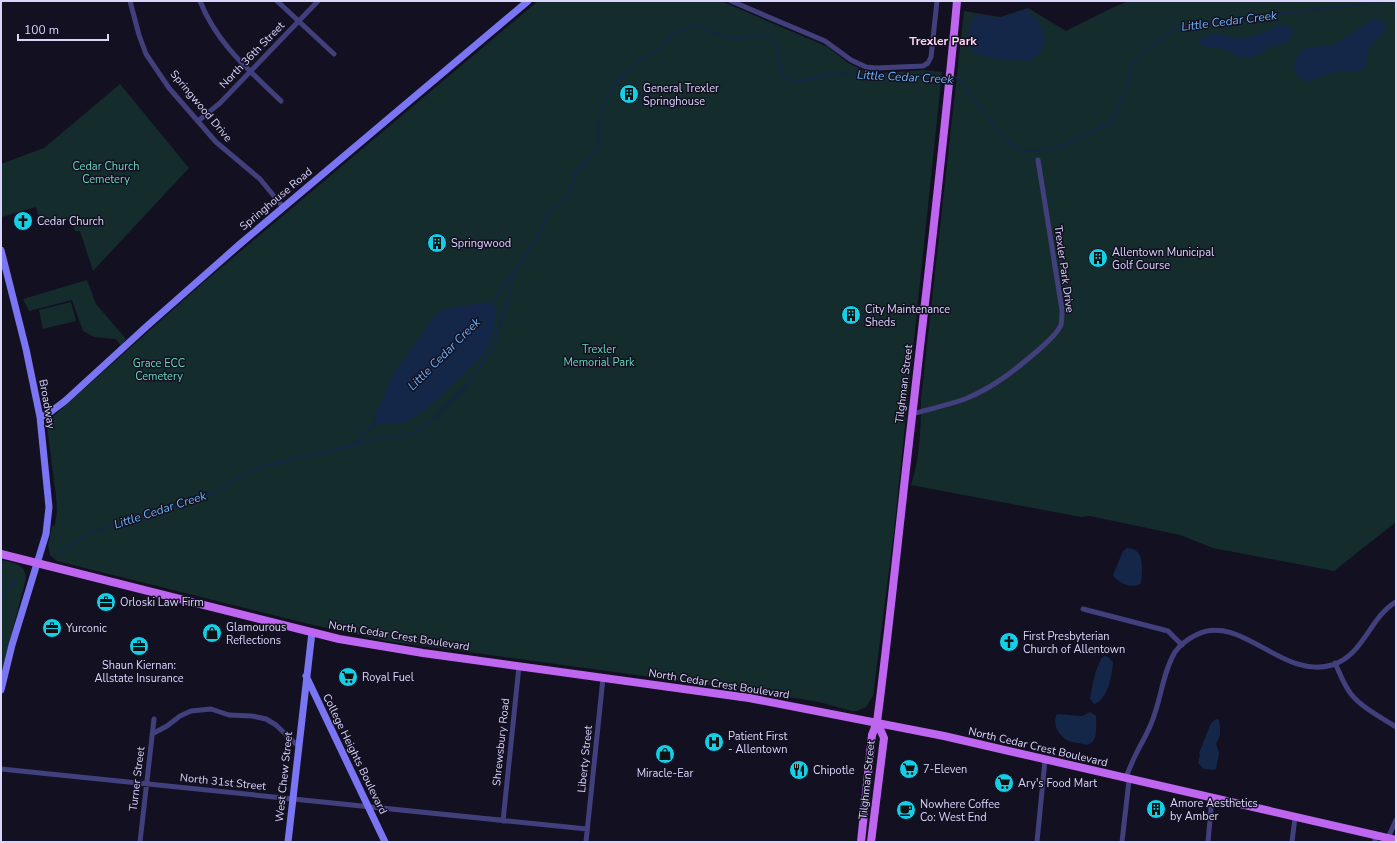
<svg xmlns="http://www.w3.org/2000/svg" width="1397" height="843" font-family="'Nunito Sans',sans-serif">
  <style>
    .green { fill: #142c2b }
    .water { fill: #142748 }
    .lines { fill: none; stroke-linecap: round; stroke-linejoin: round }
    .stream { stroke: #142748; stroke-width: 2 }
    .street { stroke: #423f7d; stroke-width: 5 }
    .secondary { stroke: #7a75f3; stroke-width: 7 }
    .primary { stroke: #bf66f1; stroke-width: 8 }
    .labels { text-anchor: middle; dominant-baseline: central; stroke-width: 3; stroke-linejoin: round; paint-order: stroke }
    .street-label { font-size: 11px; fill: #dad5fb; stroke: #131022 }
    .poi-label { font-size: 11px; fill: #dad5fb; stroke: #131022; text-anchor: start }
    .park-label { font-size: 11px; fill: #67d5bb; stroke: #131022 }
    .water-label { font-size: 12px; font-style: italic; fill: #6cb2f2; stroke: #131022 }
    .neighbourhood-label { font-size: 12px; font-weight: bold; fill: #fbd7ed; stroke: #131022 }
  </style>
  <rect width="100%" height="100%" fill="#131022"/>
  <path class="green" d="M538,1H721L828,47L848,63L865,71L878,73L925,70L942,72L894,531L873,696L866,707L857,711H852L819,702L747,690L387,641L309,624L57,561L50,555L48,545L52,526L55,525L57,510L56,496L47,426L48,421L204,282Z
    M1129,1H1396V522L1334,571L1213,548L1180,535L1090,516L1081,517L911,485C920,458 921,428 921,399L964,11L1000,17L1028,8L1066,31L1112,8Z
    M120,84L189,168L93,271L80,231H75L71,219L41,226L36,207L2,217L1,214V164L44,148Z
    M87,280L96,304L126,339L121,346L116,339L94,337L83,331L72,300L29,311L23,299Z
    M71,302L76,321L43,329L39,310Z
    M1,560C13,563 25,563 26,578L1,675Z"/>
  <path class="water" d="M1026,9L1038,21L1044,32L1046,42L1043,49L1035,57L1028,61L990,58L977,54L969,49L967,41L969,29L975,14L999,18Z
    M1372,20C1380,19 1387,22 1385,31C1379,37 1371,42 1368,51C1365,59 1369,66 1361,71H1336L1310,81L1304,80L1297,75L1294,68V64L1297,56L1303,49L1336,44Z
    M1279,24C1290,24 1299,32 1288,41C1284,45 1276,45 1271,47C1262,51 1256,58 1245,58C1237,59 1230,51 1223,49C1216,47 1210,48 1204,47L1199,42L1200,39C1216,28 1224,37 1240,38C1253,38 1268,31 1279,24Z
    M488,302L497,309L493,335L482,356L442,395L425,410L406,422L388,424H377L374,421C378,405 387,391 392,375L436,314L440,311L448,308Z
    M1127,548C1146,549 1142,569 1141,583C1134,590 1117,583 1113,575L1123,551Z
    M1104,656L1108,657L1113,662C1112,675 1108,700 1094,704L1090,699C1092,688 1096,662 1104,656Z
    M1090,712L1096,716C1096,723 1098,739 1091,743C1088,746 1083,744 1079,743C1075,743 1070,742 1067,740C1058,735 1052,723 1057,714L1082,716Z
    M1216,719L1219,720C1220,729 1222,736 1216,743L1219,753L1216,769L1213,770L1204,769L1198,763L1200,755L1199,753L1211,723Z"/>
  <g class="lines">
    <path class="stream" d="M953,77L958,78L1002,136L1018,150L1033,151L1058,148L1113,121L1128,83L1131,65L1147,50L1175,28L1382,1
      M491,306L502,286L511,277
      M353,445L377,421
      M60,552L89,533L208,495L256,468L384,438L413,434L433,419L468,384L492,349L511,291L512,276L540,232L548,211L569,197L575,173L599,148L598,124L605,99L615,83L638,61L660,47L672,34L695,25C707,29 725,39 738,38C750,38 755,34 769,36L777,46L782,75L796,82L837,73L865,76L948,77
      M1,596L17,579"/>
    <path class="street" d="M130,1L139,35L146,54L169,88L216,142L260,179L283,207
      M200,1C217,44 249,70 281,101
      M277,1L334,54
      M731,1L825,41L851,60L866,67L876,68L923,66L928,63L931,57L937,1
      M198,121L220,103L318,1
      M912,414C930,409 948,405 965,399C995,387 1019,367 1043,346C1049,340 1057,334 1061,325C1062,320 1062,315 1062,310L1038,160
      M1083,609L1168,631L1182,645
      M1335,663C1340,674 1344,685 1351,694C1361,707 1382,718 1396,727
      M152,734L167,726L180,716L191,711L211,709L229,715L252,716L266,719L276,725L298,746
      M1,769L587,829
      M1125,779C1129,770 1132,762 1136,754C1141,744 1147,734 1151,724C1161,701 1162,674 1175,652C1180,645 1188,639 1196,635C1241,612 1281,680 1332,665C1364,655 1369,618 1396,602
      M503,821L519,666
      M1388,838L1396,820
      M140,842L154,719
      M586,842L603,678
      M1037,842L1045,760
      M1122,842L1129,780
      M1208,842L1212,798
      M1292,842L1295,817
      M1375,842V835"/>
    <path class="secondary" d="M1,250L26,349L40,417L49,507L46,534L12,645L1,690
      M40,417L49,413L65,401L147,326L240,244L528,1
      M306,676L385,842
      M288,842L312,632"/>
    <path class="primary" d="M1,554L339,639L423,653L749,698L944,736L1396,840
      M861,842L872,735L877,722C891,615 901,507 914,400C929,267 945,134 957,1
      M871,842L884,738L877,722"/>
  </g>
  <defs>
    <symbol id="building-disc" viewBox="-11 -11 22 22"><circle r="9.5" fill="#15cfe7" stroke="#131022"/><path d="M-4-6H4V6H1V3H-1V6H-4ZM-2.5-4.3h1.7v1.8h-1.7ZM.8-4.3h1.7v1.8H.8ZM-2.5-1h1.7V.8h-1.7ZM.8-1h1.7V.8H.8Z" fill="#111"/></symbol>
    <symbol id="church-disc" viewBox="-11 -11 22 22"><circle r="9.5" fill="#15cfe7" stroke="#131022"/><path d="M-1.2-6h2.4v3.5h3.3v2.4h-3.3V6h-2.4V-.1h-3.3v-2.4h3.3Z" fill="#111"/></symbol>
    <symbol id="office-disc" viewBox="-11 -11 22 22"><circle r="9.5" fill="#15cfe7" stroke="#131022"/><path d="M-6-3h4V-5.5h4V-3h4V5H-6ZM-1-4.5V-3h2v-1.5ZM-6 0V1H6V0Z" fill="#111"/></symbol>
    <symbol id="shop-disc" viewBox="-11 -11 22 22"><circle r="9.5" fill="#15cfe7" stroke="#131022"/><path d="M-5-2.5h2.3a2.7 3.5 0 0 1 5.4 0H5L5.5 6h-11ZM-1.5-2.5h3a1.5 2.3 0 0 0-3 0Z" fill="#111"/></symbol>
    <symbol id="supermarket-disc" viewBox="-11 -11 22 22"><circle r="9.5" fill="#15cfe7" stroke="#131022"/><path d="M-6-5.5h2.5l.6 2H6L4.5 2H-2.5L-4.4-4H-6ZM-1.5 3.2a1.3 1.3 0 1 0 .1 0ZM3 3.2a1.3 1.3 0 1 0 .1 0Z" fill="#111"/></symbol>
    <symbol id="hospital-disc" viewBox="-11 -11 22 22"><circle r="9.5" fill="#15cfe7" stroke="#131022"/><path d="M-5-5h3v3.5h4V-5h3V5h-3V1.5h-4V5h-3Z" fill="#111"/></symbol>
    <symbol id="restaurant-disc" viewBox="-11 -11 22 22"><circle r="9.5" fill="#15cfe7" stroke="#131022"/><path d="M-5-6h1v4h1v-4h1v4h1v-4h1v5L-1.5 .5V6h-2V.5L-5-1ZM5-6V6H3V1.5H1.5Q1.5-4 5-6Z" fill="#111"/></symbol>
    <symbol id="cafe-disc" viewBox="-11 -11 22 22"><circle r="9.5" fill="#15cfe7" stroke="#131022"/><path d="M-5.5-4.5H6V0H3Q3 3.5 0 3.5H-2.5Q-5.5 3.5-5.5 0ZM3-3.2v2h1.7v-2ZM-6 4.5H4V6H-6Z" fill="#111"/></symbol>
  </defs>
  <g fill-rule="evenodd">
    <use href="#building-disc" x="618" y="83" width="22" height="22"/>
    <use href="#church-disc" x="12" y="210" width="22" height="22"/>
    <use href="#building-disc" x="426" y="232" width="22" height="22"/>
    <use href="#building-disc" x="1087" y="247" width="22" height="22"/>
    <use href="#building-disc" x="840" y="304" width="22" height="22"/>
    <use href="#office-disc" x="95" y="591" width="22" height="22"/>
    <use href="#office-disc" x="41" y="617" width="22" height="22"/>
    <use href="#shop-disc" x="201" y="622" width="22" height="22"/>
    <use href="#church-disc" x="998" y="631" width="22" height="22"/>
    <use href="#office-disc" x="128" y="635" width="22" height="22"/>
    <use href="#supermarket-disc" x="337" y="666" width="22" height="22"/>
    <use href="#hospital-disc" x="703" y="731" width="22" height="22"/>
    <use href="#shop-disc" x="654" y="743" width="22" height="22"/>
    <use href="#supermarket-disc" x="898" y="758" width="22" height="22"/>
    <use href="#restaurant-disc" x="788" y="759" width="22" height="22"/>
    <use href="#supermarket-disc" x="993" y="772" width="22" height="22"/>
    <use href="#building-disc" x="1145" y="798" width="22" height="22"/>
    <use href="#cafe-disc" x="895" y="799" width="22" height="22"/>
  </g>
  <g class="labels">
    <g class="street-label">
      <text transform="translate(252 55) rotate(-46)">North 36th Street</text>
      <text transform="translate(201 106) rotate(50)">Springwood Drive</text>
      <text transform="translate(276 199) rotate(-40)">Springhouse Road</text>
      <text transform="translate(1064 269) rotate(82)">Trexler Park Drive</text>
      <text transform="translate(904 384) rotate(-83)">Tilghman Street</text>
      <text transform="translate(47 404) rotate(80)">Broadway</text>
      <text transform="translate(399 636) rotate(9)">North Cedar Crest Boulevard</text>
      <text transform="translate(719 684) rotate(9)">North Cedar Crest Boulevard</text>
      <text transform="translate(501 742) rotate(-84)">Shrewsbury Road</text>
      <text transform="translate(1038 747) rotate(13)">North Cedar Crest Boulevard</text>
      <text transform="translate(355 754) rotate(64)">College Heights Boulevard</text>
      <text transform="translate(585 759) rotate(-84)">Liberty Street</text>
      <text transform="translate(284 777) rotate(-84)">West Chew Street</text>
      <text transform="translate(137 779) rotate(-83)">Turner Street</text>
      <text transform="translate(867 780) rotate(-84)">Tilghman Street</text>
      <text transform="translate(223 782) rotate(6)">North 31st Street</text>
    </g>
    <g class="poi-label">
      <text x="643" y="88">General Trexler<tspan x="643" dy="13">Springhouse</tspan></text>
      <text x="37" y="221">Cedar Church</text>
      <text x="451" y="243">Springwood</text>
      <text x="1112" y="252">Allentown Municipal<tspan x="1112" dy="13">Golf Course</tspan></text>
      <text x="865" y="309">City Maintenance<tspan x="865" dy="13">Sheds</tspan></text>
      <text x="120" y="602">Orloski Law Firm</text>
      <text x="226" y="627">Glamourous<tspan x="226" dy="13">Reflections</tspan></text>
      <text x="66" y="628">Yurconic</text>
      <text x="1023" y="636">First Presbyterian<tspan x="1023" dy="13">Church of Allentown</tspan></text>
      <text x="139" y="665" text-anchor="middle">Shaun Kiernan:<tspan x="139" dy="13">Allstate Insurance</tspan></text>
      <text x="362" y="677">Royal Fuel</text>
      <text x="728" y="736">Patient First<tspan x="728" dy="13">- Allentown</tspan></text>
      <text x="923" y="769">7-Eleven</text>
      <text x="813" y="770">Chipotle</text>
      <text x="665" y="773" text-anchor="middle">Miracle-Ear</text>
      <text x="1018" y="783">Ary's Food Mart</text>
      <text x="1170" y="803">Amore Aesthetics<tspan x="1170" dy="13">by Amber</tspan></text>
      <text x="920" y="804">Nowhere Coffee<tspan x="920" dy="13">Co: West End</tspan></text>
    </g>
    <g class="park-label">
      <text x="106" y="166">Cedar Church<tspan x="106" dy="13">Cemetery</tspan></text>
      <text x="599" y="349">Trexler<tspan x="599" dy="13">Memorial Park</tspan></text>
      <text x="159" y="363">Grace ECC<tspan x="159" dy="13">Cemetery</tspan></text>
    </g>
    <g class="water-label">
      <text transform="translate(1229 21) rotate(-7)">Little Cedar Creek</text>
      <text transform="translate(905 77) rotate(3)">Little Cedar Creek</text>
      <text transform="translate(444 354) rotate(-45)">Little Cedar Creek</text>
      <text transform="translate(160 510) rotate(-18)">Little Cedar Creek</text>
    </g>
    <g class="neighbourhood-label">
      <text x="943" y="41">Trexler Park</text>
    </g>
  </g>
  <rect width="1397" height="843" fill="none" stroke="#dad5fb" stroke-width="4"/>
  <path d="M18 34v6h90v-6" fill="none" stroke="#dad5fb" stroke-width="2"/>
  <text x="24" y="34" font-size="12" fill="#dad5fb" stroke="#131022" stroke-width="3" paint-order="stroke">100 m</text>
</svg>
